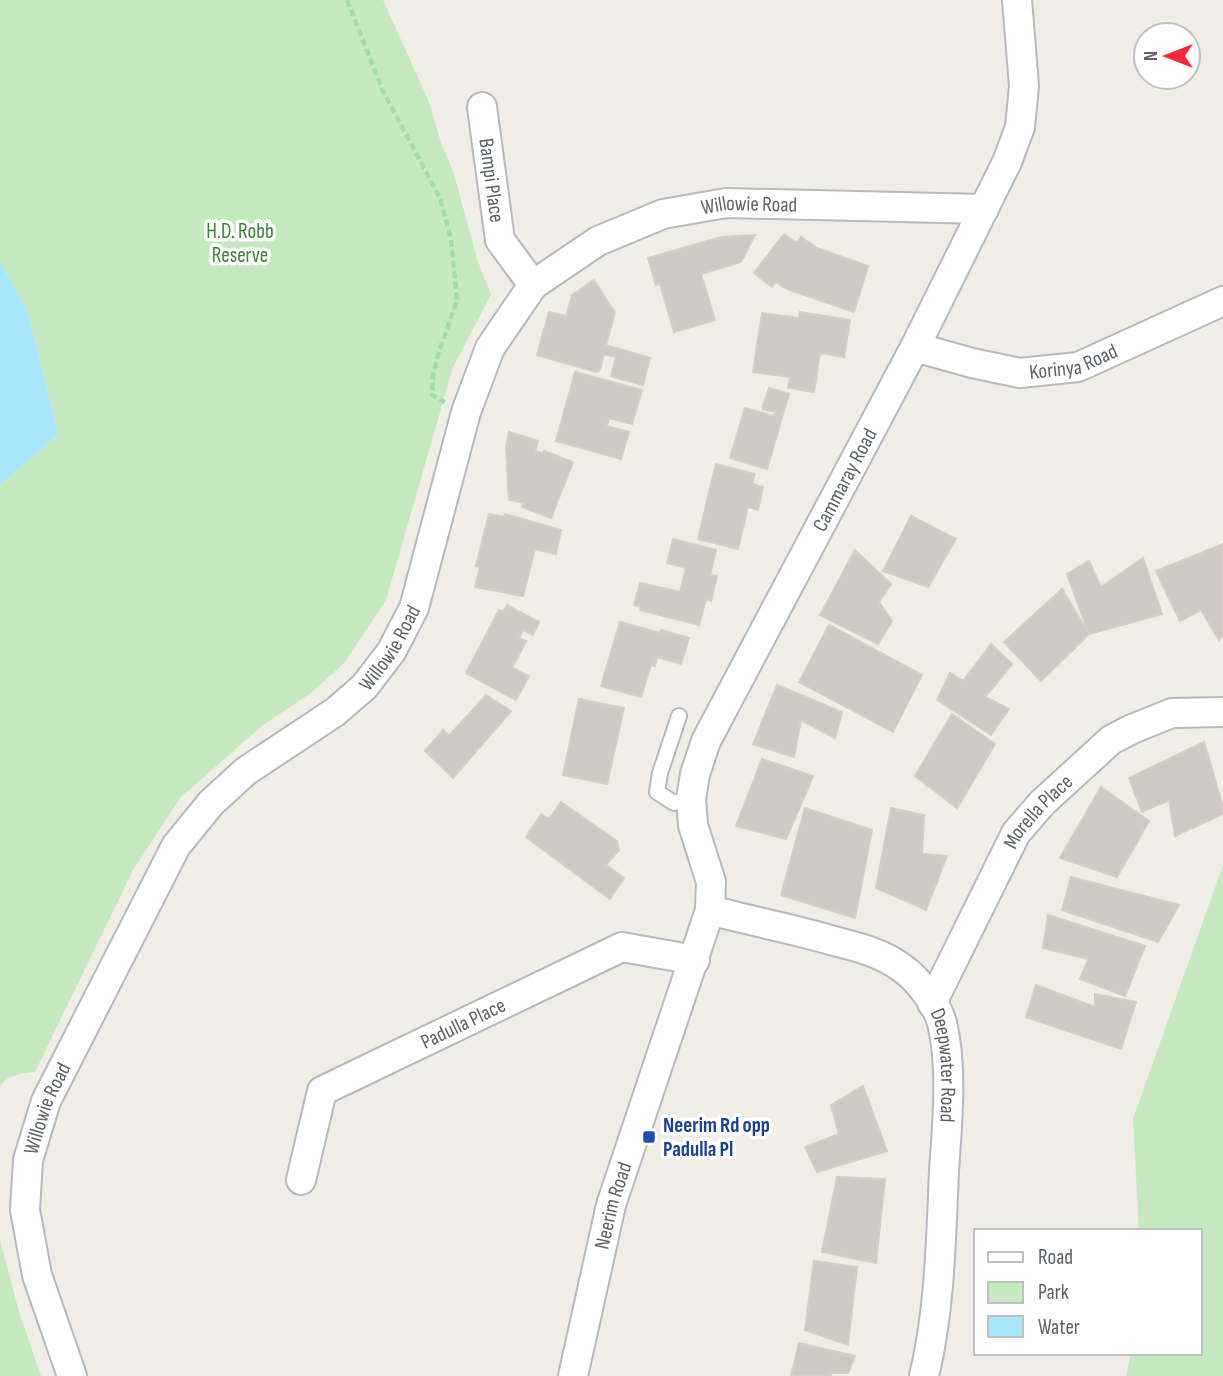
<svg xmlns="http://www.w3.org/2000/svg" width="1223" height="1376" font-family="'Sofia Sans Condensed',sans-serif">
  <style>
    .green { fill: #c7e9c1 }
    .water { fill: #a7e7ff }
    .building { fill: #cec9c4; stroke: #d6cdc3; stroke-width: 2 }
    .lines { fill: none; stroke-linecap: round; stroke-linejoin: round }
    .lane-casing { stroke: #b6b9bd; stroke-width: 18 }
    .street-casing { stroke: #b6b9bd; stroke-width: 32 }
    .path { stroke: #a3dca9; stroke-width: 4.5; stroke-dasharray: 7 3.5; stroke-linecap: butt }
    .lane { stroke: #fff; stroke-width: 14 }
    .street { stroke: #fff; stroke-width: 28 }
    .transit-dot { fill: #1a4fb4; stroke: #fff; stroke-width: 2.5 }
    .labels { text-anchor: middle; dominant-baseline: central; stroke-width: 7; stroke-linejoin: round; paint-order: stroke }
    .street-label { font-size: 21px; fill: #5d6367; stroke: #fff }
    .park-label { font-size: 21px; fill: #3a8330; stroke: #fff }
    .transit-label { font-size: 21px; font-weight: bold; fill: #164399; stroke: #fff; text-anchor: start }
  </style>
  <rect width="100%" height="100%" fill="#f0ece6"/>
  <path class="green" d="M0,0H383L429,102L441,143L454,174L477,259L491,295L453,367L386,600L344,663L311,693L263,725L181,797L133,870L35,1072C22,1073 6,1075 0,1087V485L58,434L27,311L0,263Z
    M1223,865V1376H1126L1131,1353H1200V1231H1139L1133,1119Z
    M0,1240L19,1312L41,1376H0Z"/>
  <path class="water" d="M0,263L27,311L58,434L0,485Z"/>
  <path class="building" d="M784,234L797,243L801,237L817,248L868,266L854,312L787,289L776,282L772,287L754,273Z
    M755,235L741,262L701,274L715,320L674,332L660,284L656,285L648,258L721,237Z
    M594,280L615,313L606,345L650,358L643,385L611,376L616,357L604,354L600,370L596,372L537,355L549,312L566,316L572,295Z
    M800,312L850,320L844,357L820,353L814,392L788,388L790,377L753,372L762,313L799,318Z
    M575,372L642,390L632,424L609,418L607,426L629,432L621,459L556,441Z
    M769,388L789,394L767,469L730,458L745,408L774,416L775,412L762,409Z
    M509,432L538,441L535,451L542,453L544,451L573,462L551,518L522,507L524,503L509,500L506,447Z
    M716,464L755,474L752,484L763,487L758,510L748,507L738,549L698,539Z
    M489,514L504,517L505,514L561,530L556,554L535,549L523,596L475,587L480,567L476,566Z
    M911,516L956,539L928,587L883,571Z
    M673,539L716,550L710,575L717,576L711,601L706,599L699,625L640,610L641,607L634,605L640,583L680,592L686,568L667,563Z
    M1223,544V636L1219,640L1201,610L1180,621L1156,571Z
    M855,550L891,584L879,602L892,621L878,644L820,615Z
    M1143,558L1162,614L1089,634L1067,574L1089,561L1101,587Z
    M1062,589L1089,634L1041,681L1004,642Z
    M507,605L539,622L533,635L523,630L519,638L526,641L512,668L529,676L516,700L466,673L499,610L503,612Z
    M620,622L660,633L661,630L689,638L681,664L657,657L655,666L651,665L641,697L601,686Z
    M829,625L922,675L893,732L799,682Z
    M991,644L1012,664L985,697L1009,709L991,735L937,700L950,673L963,681Z
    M777,685L842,712L835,738L801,720L794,757L753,744Z
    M486,695L511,711L453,778L425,751L443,730L449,736Z
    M579,699L624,708L607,784L563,775Z
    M952,714L995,744L957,808L915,776Z
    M1204,742L1223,807V814L1175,836L1169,800L1142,812L1129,778Z
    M762,759L813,776L786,839L736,826Z
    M1101,787L1149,821L1117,877L1060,858Z
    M561,802L617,841L619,850L606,865L624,878L610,899L526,837L541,814L549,819Z
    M805,808L872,830L855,918L781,895Z
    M891,808L924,815L922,854L947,856L926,910L876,888Z
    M1071,877L1179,905L1158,942L1062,910Z
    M1048,915L1145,946L1125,996L1080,979L1088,959L1043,948Z
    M1036,985L1095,1007V994L1136,1002L1121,1049L1026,1017Z
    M863,1086L887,1151L817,1172L805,1147L839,1134L831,1105Z
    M837,1177L885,1179L876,1263L822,1252Z
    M814,1261L857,1267L848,1345L805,1330Z
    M799,1343L855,1356L848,1373H831V1376H791Z"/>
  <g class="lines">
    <defs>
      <path id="lane" d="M679,716L660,773L657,792L674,803L691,799"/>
      <g id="street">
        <path id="s1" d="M482,107L500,240L533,285"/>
        <path id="s2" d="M915,347L972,363L1020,373L1078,367L1223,301"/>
        <path id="s3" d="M710,910C751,921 793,929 834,941C858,947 882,953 902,968C918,979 937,1004 942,1023C953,1068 947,1125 944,1171C941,1239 940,1310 924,1376"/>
        <path id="s4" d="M932,1003L1016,833L1042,803L1111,740L1132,729L1172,713L1223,712"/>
        <path id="s5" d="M301,1180L322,1091L622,947L695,960"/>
        <path id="s6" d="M72,1376L37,1275L25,1210L28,1160L46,1101L176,846L211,803L246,771L335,712L364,687L391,652L414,608L466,412L490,348L533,285L598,241L663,214L726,203L984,209"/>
        <path id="s7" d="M573,1376L611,1205L710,910L711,882L693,825L691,799L695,774L706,741L915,347L1007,162L1020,127L1024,86L1017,0"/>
      </g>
    </defs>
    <use href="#lane" class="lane-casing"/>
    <use href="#street" class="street-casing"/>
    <path class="path" d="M347,0L383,91L440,198L451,239L457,301L439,351L433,375L432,395L445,402"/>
    <use href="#lane" class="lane"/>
    <use href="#street" class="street"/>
  </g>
  <rect class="transit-dot" x="642" y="1130" width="14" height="14" rx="3.5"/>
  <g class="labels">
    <g class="street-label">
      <text stroke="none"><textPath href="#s1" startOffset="74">Bampi Place</textPath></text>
      <text stroke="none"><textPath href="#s6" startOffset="1496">Willowie Road</textPath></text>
      <text stroke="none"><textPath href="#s2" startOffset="163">Korinya Road</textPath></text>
      <text stroke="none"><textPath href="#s7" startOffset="956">Cammaray Road</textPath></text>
      <text stroke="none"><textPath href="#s6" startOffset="866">Willowie Road</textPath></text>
      <text stroke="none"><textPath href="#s4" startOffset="220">Morella Place</textPath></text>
      <text stroke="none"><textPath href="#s5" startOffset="248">Padulla Place</textPath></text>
      <text stroke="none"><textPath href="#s3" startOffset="313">Deepwater Road</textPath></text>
      <text stroke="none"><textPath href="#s6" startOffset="278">Willowie Road</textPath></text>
      <text stroke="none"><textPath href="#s7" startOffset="175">Neerim Road</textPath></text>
    </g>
    <g class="park-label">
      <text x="240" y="231">H.D. Robb<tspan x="240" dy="24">Reserve</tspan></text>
    </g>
    <g class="transit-label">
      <text x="663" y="1125">Neerim Rd opp<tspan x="663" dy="24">Padulla Pl</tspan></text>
    </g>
  </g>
  <rect x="974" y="1229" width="228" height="126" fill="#ffffff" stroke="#bec1c2" stroke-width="2"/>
  <rect x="988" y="1252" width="35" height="10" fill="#ffffff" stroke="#bec1c2" stroke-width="2"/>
  <text x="1038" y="1264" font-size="21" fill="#5d6367">Road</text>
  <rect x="988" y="1282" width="35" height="21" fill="#c7e9c1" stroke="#bec1c2" stroke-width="2"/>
  <text x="1038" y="1299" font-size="21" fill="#5d6367">Park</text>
  <rect x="988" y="1316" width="35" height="21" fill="#a7e7ff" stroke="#bec1c2" stroke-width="2"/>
  <text x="1038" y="1334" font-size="21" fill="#5d6367">Water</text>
  <g transform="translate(1167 56) rotate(270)"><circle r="33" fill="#ffffff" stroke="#bec1c2" stroke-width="2"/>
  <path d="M0-5L12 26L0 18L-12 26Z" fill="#f4283a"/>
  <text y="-10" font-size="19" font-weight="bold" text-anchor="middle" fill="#5d6367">N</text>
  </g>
</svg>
